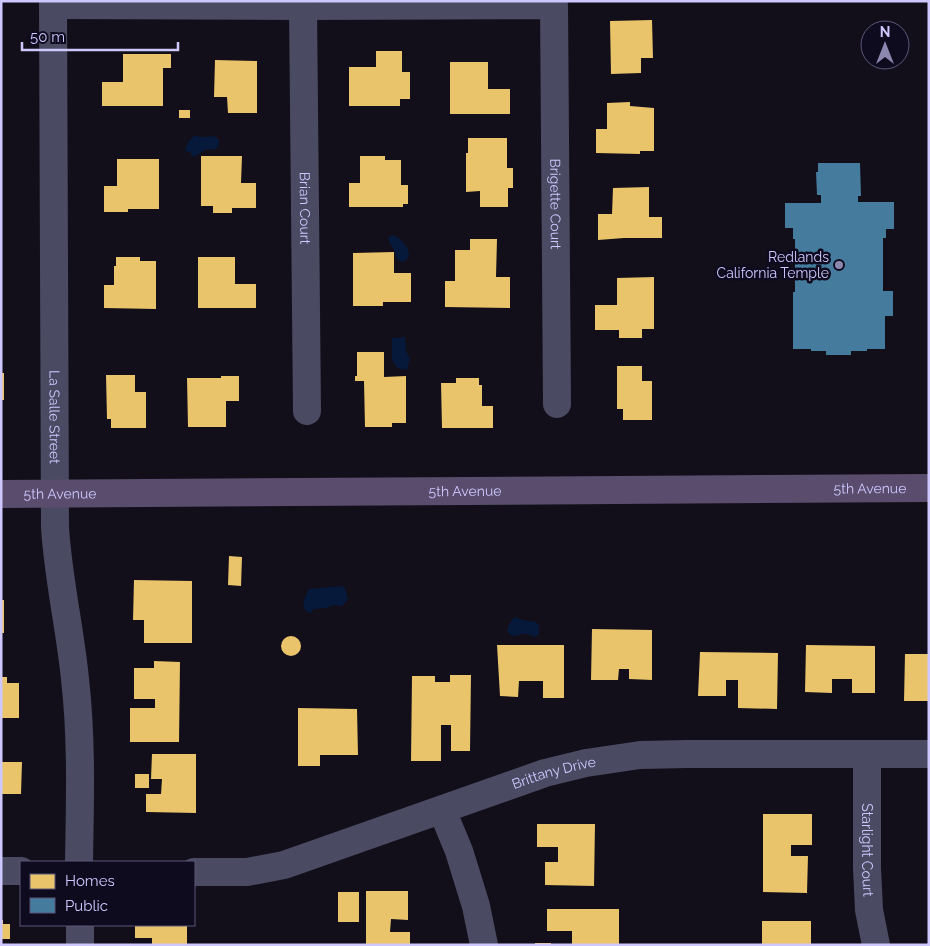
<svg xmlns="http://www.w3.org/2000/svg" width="930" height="946" font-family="Raleway,sans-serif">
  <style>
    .water { fill: #07193a }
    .homes { fill: #e9c46a }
    .public { fill: #457b9d }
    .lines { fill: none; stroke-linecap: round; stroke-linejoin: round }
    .minor { stroke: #4b4a63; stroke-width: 28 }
    .major { stroke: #594c6d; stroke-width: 28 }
    .poi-dot { fill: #8c87af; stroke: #0e0b1f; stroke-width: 2 }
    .labels { text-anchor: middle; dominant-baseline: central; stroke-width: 5; stroke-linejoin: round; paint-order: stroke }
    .street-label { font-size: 14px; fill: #cec8ff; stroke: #0e0b1f }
    .poi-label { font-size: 14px; fill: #cec8ff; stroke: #0e0b1f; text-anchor: end }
  </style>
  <rect width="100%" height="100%" fill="#120f1a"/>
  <path class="water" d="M195,136L203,137L215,136L219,140C218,154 213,147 205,150C201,152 197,155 194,157L191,155L190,152L185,151C186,145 190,138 195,136Z
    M394,235C403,241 409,246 409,257L405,261L401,262L397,259L394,250L390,243L388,238L391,236Z
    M405,337L406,351L410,359L407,370L397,368L392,360V338Z
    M342,586L345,588L348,599L342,606H339L334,605L326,608L313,609L311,613C298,610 305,597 309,589Z
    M515,617L523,620L536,622L539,626V634L535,637C532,636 529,634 527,634C518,632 515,641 507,631C508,626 511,620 515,617Z"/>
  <path class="homes" d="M652,20L653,58H641V73L611,74L610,21Z
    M376,51H402V72H410V99H400V106H349V67H376Z
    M123,54H171V68H163V106H102V82H123Z
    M215,60L257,61V113H228L227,97H214Z
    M450,62H488V89H510V114H450Z
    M630,102V106L654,108V151H640V154L596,153V129H607V103Z
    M179,110H190V118H179Z
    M468,138H507V168H513V188H508V207H480V191L466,192V153H468Z
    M201,156H242L241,183H256V208H232V213H213V206H201Z
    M360,156H385V160H401V185H408V204H403V207H349V183H360Z
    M117,159H159V209H128V212H104V186H117Z
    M649,187V217H662V238H624L598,240V214H612L613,188Z
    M470,239H497L496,277H510V308L445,307V281H455V250H470Z
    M394,252V273H411V302H383V306H353V253Z
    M116,257H140V261H156V309L104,308V285H114V266H116Z
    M198,257H235V284H256V308H198Z
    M654,277V329H642V338H619V330H595V305H617V278Z
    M357,352H384V377L406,376V423H392V427H365L364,381H355V376H357Z
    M617,366H642V381H652V420H623V409H617Z
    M1,373H4V400H1Z
    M106,375H135V392H146V428H111V419H107Z
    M221,376H239V401H226V427H188L187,378H221Z
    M456,378H479V385H482V406H493V428H442L441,383H456Z
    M229,556L242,557L241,586L228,585Z
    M134,580L192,581V643H144V620H133Z
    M1,600H4V633H1Z
    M592,629L652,630V680L629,679V669H619L618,680H591Z
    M281 646a10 10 0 1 1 20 0a10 10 0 1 1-20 0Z
    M497,645H564V698H543V681H519L518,697L500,696Z
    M806,645L875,646V693H852V679H832V693L805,692Z
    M700,652L778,653L777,709L738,708V680H726V696H698Z
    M905,654H929V701H904Z
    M154,661L180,662L179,742H130V708H155V699H134V668H154Z
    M450,675H471L470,751H451V725H441V761H411L412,676H435V682H450Z
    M1,677H7V683H19V718H1Z
    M298,708L357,709L358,755H320V766H298Z
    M152,754H196V813L146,812V794H161L162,779H151Z
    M1,762H22L21,794H1Z
    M135,774H149V788H135Z
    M763,814H812V845H791V856H808L807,893L763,892Z
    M537,824H595L594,886L545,885V862H558V847H537Z
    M366,891H408V920L391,919L390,932H410V945H366Z
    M338,892H359V922H338Z
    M547,909H619V945H572V931H547Z
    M1,920H3V924H10V939H1Z
    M762,921H811V945H762Z
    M135,925H187V945H152V938H135Z
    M535,943H551V945H535Z"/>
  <path class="public" d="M818,163H860L861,196H858V202H894V229H886V238H883V291H893V316H885V349H867V351H851V355H826V351H811V349H793V292H795V239H793V228H785V203H821V195H817L816,172H818Z"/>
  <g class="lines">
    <g class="minor">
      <path id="s1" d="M53,1L55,527C58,578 70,628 75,679C82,740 80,801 79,862"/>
      <path id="s2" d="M53,5L303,6L554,5L557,404"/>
      <path id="s3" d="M303,6L307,411"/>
      <path id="s4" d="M867,754V868L869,910L876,945"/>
      <path d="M442,810L459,851L476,906L484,945"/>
      <path d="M1,871H21"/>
      <path id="s5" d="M194,872H247L284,865L545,773L586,763L640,755L687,754H929"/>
      <path d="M80,925V945"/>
    </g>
    <path class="major" id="s6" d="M1,494L929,488"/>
  </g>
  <circle class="poi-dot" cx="839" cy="265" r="5"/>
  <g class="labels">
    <g class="street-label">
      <text stroke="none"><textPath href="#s2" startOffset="700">Brigette Court</textPath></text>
      <text stroke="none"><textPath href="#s3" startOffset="202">Brian Court</textPath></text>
      <text stroke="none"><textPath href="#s1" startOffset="416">La Salle Street</textPath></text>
      <text stroke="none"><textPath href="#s6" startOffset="869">5th Avenue</textPath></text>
      <text stroke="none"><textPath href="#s6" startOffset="464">5th Avenue</textPath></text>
      <text stroke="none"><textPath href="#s6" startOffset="59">5th Avenue</textPath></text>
      <text stroke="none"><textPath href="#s5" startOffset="376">Brittany Drive</textPath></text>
      <text stroke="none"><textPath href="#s4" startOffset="96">Starlight Court</textPath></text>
    </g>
    <g class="poi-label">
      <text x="829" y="257">Redlands<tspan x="829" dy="16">California Temple</tspan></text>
    </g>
  </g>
  <rect width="930" height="946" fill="none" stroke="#cec8ff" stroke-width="5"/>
  <rect x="20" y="861" width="175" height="65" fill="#0e0b1f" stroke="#5b5779"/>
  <rect x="30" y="874" width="25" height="15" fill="#e9c46a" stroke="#5b5779"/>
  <text x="65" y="886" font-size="15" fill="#cec8ff">Homes</text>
  <rect x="30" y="898" width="25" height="15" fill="#457b9d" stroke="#5b5779"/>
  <text x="65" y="911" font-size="15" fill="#cec8ff">Public</text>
  <g transform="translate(885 45)"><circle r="24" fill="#0e0b1f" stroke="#5b5779"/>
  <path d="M0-4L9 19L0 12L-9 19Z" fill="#8c87af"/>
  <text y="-8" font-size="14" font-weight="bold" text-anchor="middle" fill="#cec8ff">N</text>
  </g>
  <path d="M22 42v8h156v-8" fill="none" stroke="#cec8ff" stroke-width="2.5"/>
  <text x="30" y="42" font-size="15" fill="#cec8ff" stroke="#0e0b1f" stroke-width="4" paint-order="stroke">50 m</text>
</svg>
